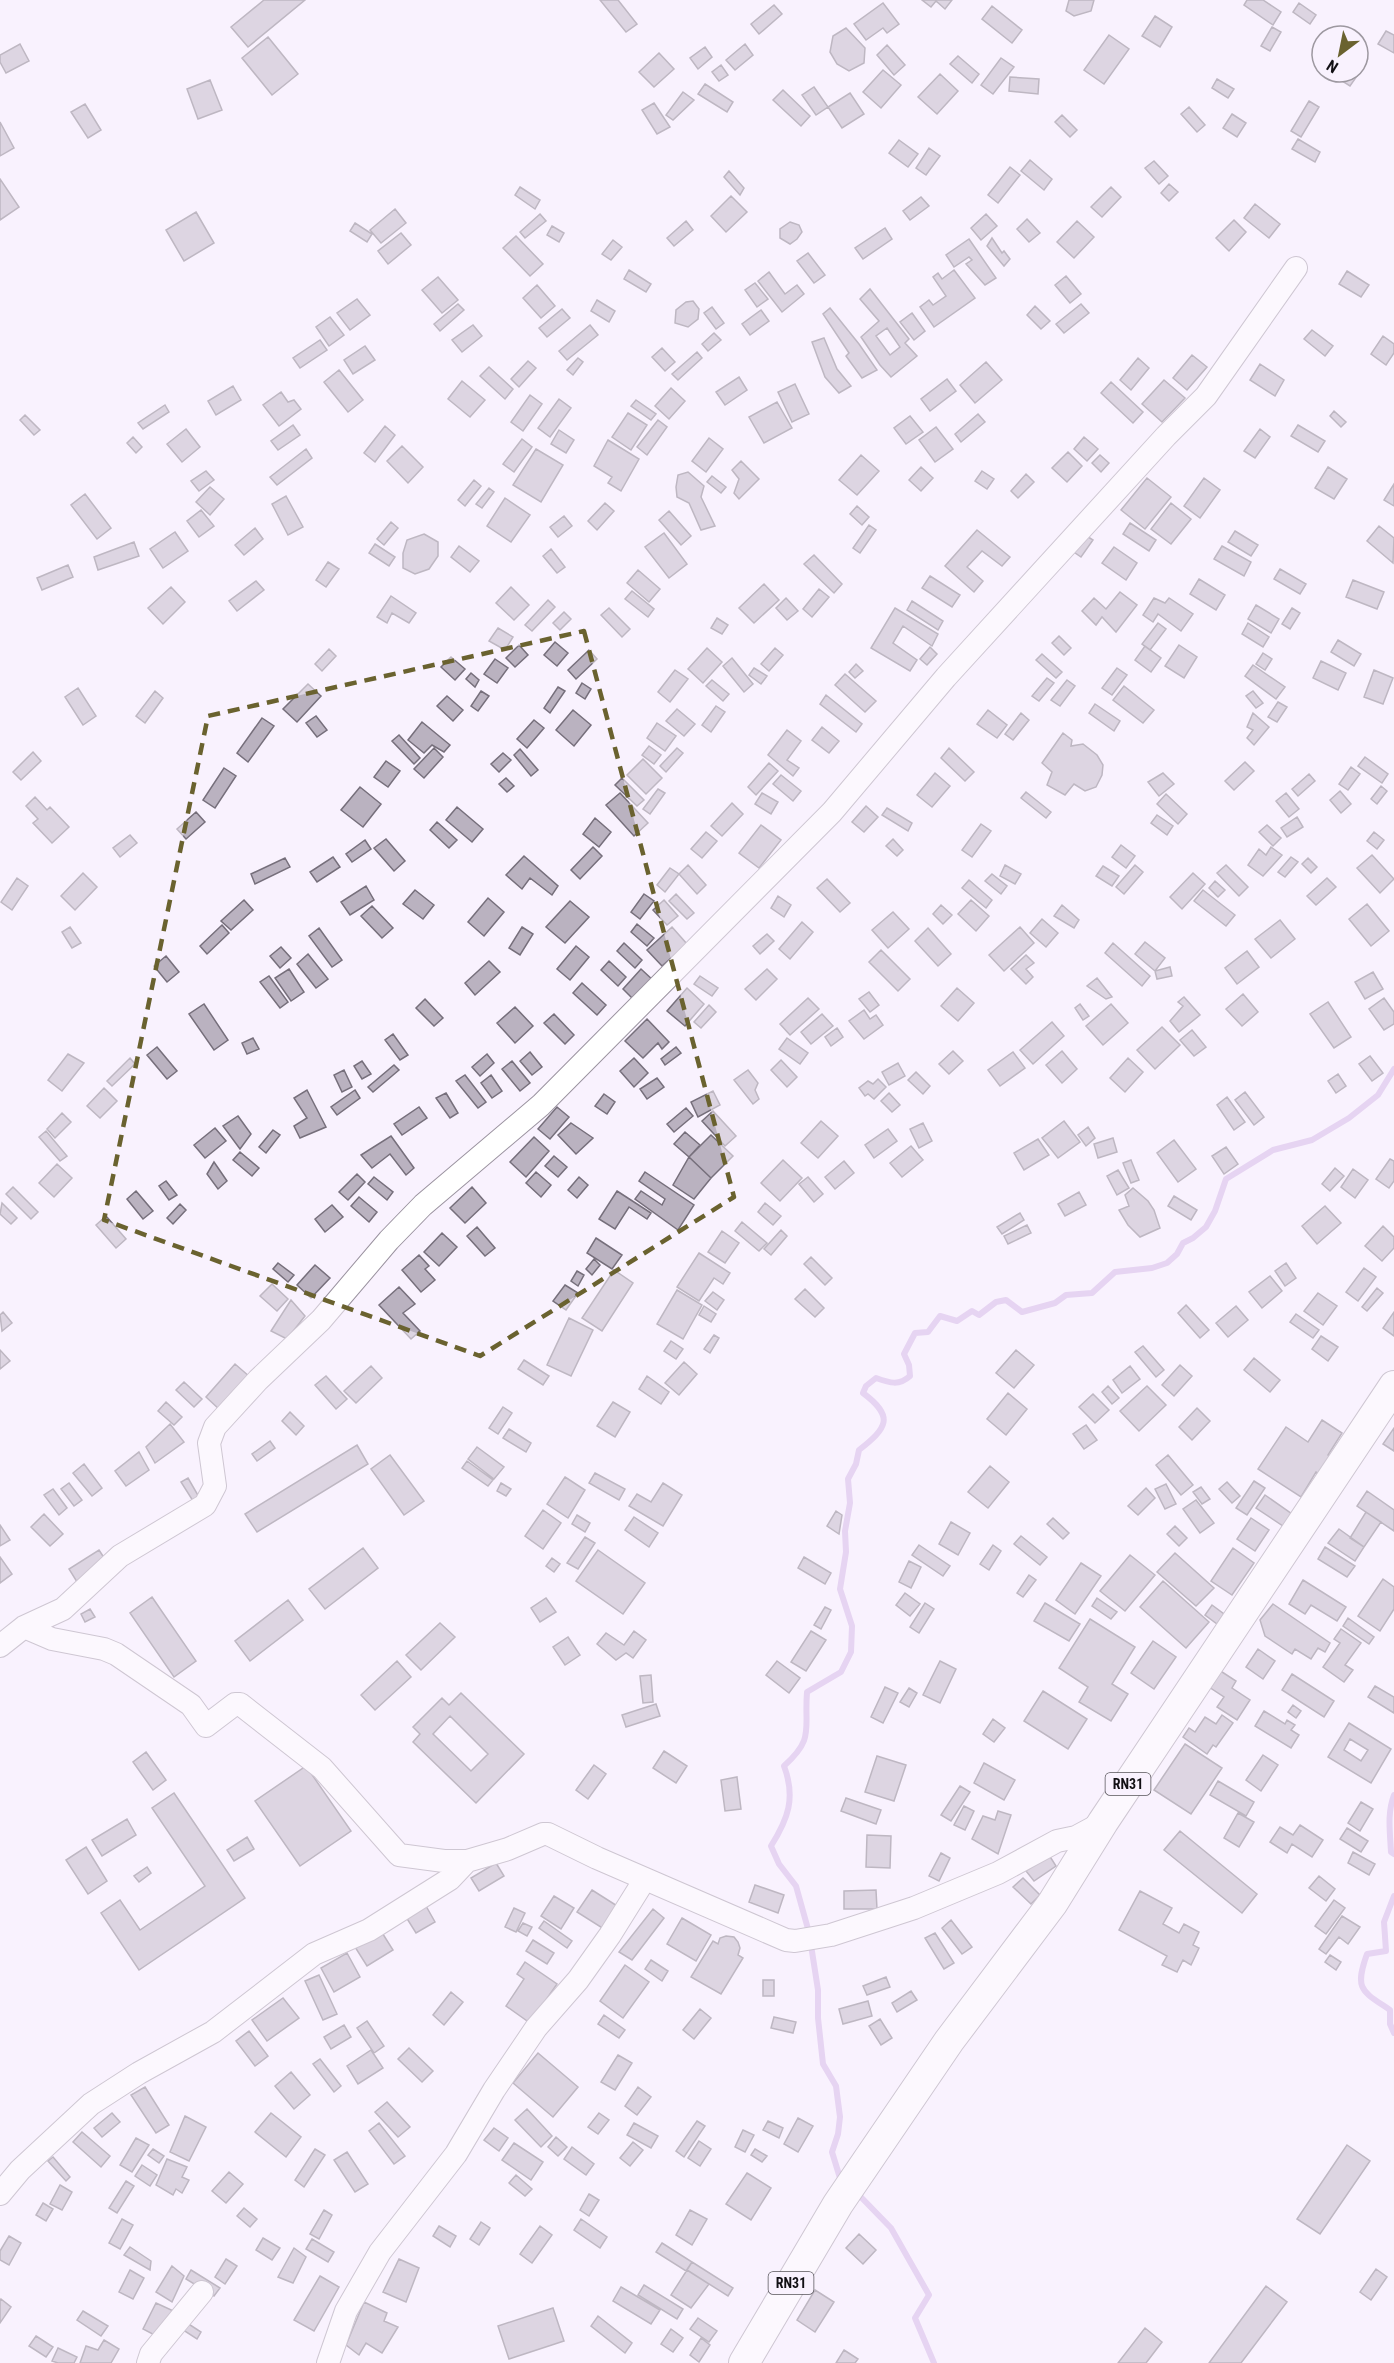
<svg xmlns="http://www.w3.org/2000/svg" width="1394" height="2363" font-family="'Roboto Condensed',sans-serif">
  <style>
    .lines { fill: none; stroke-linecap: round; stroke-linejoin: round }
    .stream { stroke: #ceafe4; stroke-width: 6 }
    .building { fill: #bab2c0; stroke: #766f7b; stroke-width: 1.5; fill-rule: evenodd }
    .minor-casing { stroke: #9a929f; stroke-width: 24 }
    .major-casing { stroke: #9a929f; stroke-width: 32 }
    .minor { stroke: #fff; stroke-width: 22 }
    .major { stroke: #fff; stroke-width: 30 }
    .marked { fill: none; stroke: #6a622f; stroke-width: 4.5; stroke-dasharray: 12 8; stroke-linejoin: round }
    .labels { text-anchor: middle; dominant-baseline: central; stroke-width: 4.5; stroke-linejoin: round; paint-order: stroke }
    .shield { fill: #f9f2fe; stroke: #57545a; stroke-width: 1.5 }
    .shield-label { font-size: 14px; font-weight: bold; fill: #121014 }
  </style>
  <rect width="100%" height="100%" fill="#f9f2fe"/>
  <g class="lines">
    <path class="stream" d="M1394,1795C1387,1813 1390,1832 1391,1852L1394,1854
      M1394,1896L1384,1922L1386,1951L1367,1954C1354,1990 1362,1991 1390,2010V2024L1394,2033
      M808,1929L796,1886L779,1864L771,1846C788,1819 796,1798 784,1766C815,1738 804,1730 807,1692L841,1672L851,1652L852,1626L840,1589L846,1552L845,1531L850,1503L848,1479L856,1464L859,1450C887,1428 895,1417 863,1393L866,1386L876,1378C890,1383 899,1386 910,1376L909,1365L904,1354L915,1333L928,1332L940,1316L957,1321L972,1311L979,1315L996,1302L1006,1300L1022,1312L1055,1303L1066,1295L1092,1293L1115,1272L1152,1268L1167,1263L1177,1254L1183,1243L1193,1238L1206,1227L1215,1211L1226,1179L1273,1150L1312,1140L1349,1118L1378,1095L1394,1069
      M811,1945L818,1990V2018L823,2064L836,2086L840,2117L838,2134L832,2152L840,2178L844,2181
      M856,2192L891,2228L929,2295L915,2318L934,2363"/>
  </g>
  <path class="building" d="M264,0H305L248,47L231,27Z
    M600,0H618L637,24L626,32Z
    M922,0H952L945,9L936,1L931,7Z
    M1069,0H1094L1091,11L1074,16L1066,11Z
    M1247,0H1263L1281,12L1273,25L1244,5Z
    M883,3L899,24L887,33L883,28L866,40L854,24Z
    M1299,3L1316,15L1310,24L1293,12Z
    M774,5L782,14L759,34L751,24Z
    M992,6L1022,30L1012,43L982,19Z
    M1155,16L1172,27L1160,47L1142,36Z
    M1272,27L1281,32L1270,51L1261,46Z
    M846,28L865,48L864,63L849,71L837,64L830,52L833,36Z
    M1386,31L1394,35V53L1378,44Z
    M1109,35L1129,49L1104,84L1084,70Z
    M268,37L298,74L272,95L242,58Z
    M20,44L29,61L6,73L0,62V55Z
    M745,44L753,55L735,70L726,60Z
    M887,45L905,65L894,75L877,55Z
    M705,47L712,57L698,69L690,58Z
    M659,53L674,69L654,87L639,72Z
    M958,56L979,74L972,83L950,64Z
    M1001,58L1014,67L993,94L981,85Z
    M721,65L728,75L719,81L712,72Z
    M883,70L901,85L881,108L863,92Z
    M1328,72H1351L1357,76L1350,86Z
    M940,74L958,91L937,114L918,97Z
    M1010,77L1039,79L1038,94L1009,91Z
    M1217,79L1234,89L1228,98L1212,88Z
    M210,80L222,110L198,119L187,89Z
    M705,84L733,102L727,112L698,94Z
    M814,87L828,107L816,115L802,95Z
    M783,90L810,116L801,126L773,100Z
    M683,92L694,100L673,120L666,115Z
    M850,93L864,114L842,128L828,107Z
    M1309,101L1319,107L1301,137L1291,131Z
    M654,103L670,127L657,134L642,110Z
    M85,104L101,130L88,138L71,112Z
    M1189,107L1205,125L1197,132L1181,114Z
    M1232,114L1246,123L1237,137L1223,128Z
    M1062,115L1077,130L1070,137L1055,122Z
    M0,122L14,148L0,156Z
    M1298,139L1320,152L1315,162L1292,149Z
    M899,140L918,154L908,167L889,153Z
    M929,148L940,156L926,175L916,168Z
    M1030,160L1052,179L1044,190L1021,171Z
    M1154,161L1168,176L1159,184L1145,168Z
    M1010,167L1020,175L998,203L988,195Z
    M729,171L744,188L740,195L724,177Z
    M0,179L19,207L0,220Z
    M1169,184L1178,192L1169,201L1161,193Z
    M520,187L540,200L535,209L515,195Z
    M1111,187L1121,197L1102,217L1091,207Z
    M731,196L747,212L726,232L711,216Z
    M921,197L929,206L910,220L903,211Z
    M1255,204L1280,224L1269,238L1244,218Z
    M395,209L406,223L381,243L370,230Z
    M196,212L214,243L184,261L166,230Z
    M540,214L546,221L525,238L520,232Z
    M986,214L997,226L981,240L971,228Z
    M1027,219L1040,233L1029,242L1017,229Z
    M1234,220L1246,232L1229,251L1216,238Z
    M686,221L693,230L674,246L667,238Z
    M1077,221L1094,237L1074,258L1057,242Z
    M790,222L799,225L802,232L797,239L790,244L780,238V229Z
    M355,223L372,234L367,242L350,231Z
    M552,226L564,233L559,242L547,235Z
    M885,228L892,239L863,259L855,248Z
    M401,233L411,245L388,264L378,251Z
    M516,236L543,264L530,276L503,248Z
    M992,238L1002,253L1004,251L1010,259L1004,266L987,246Z
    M969,239L996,278L985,285L966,264L972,260L969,257L954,267L946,255Z
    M613,240L622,247L611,260L602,254Z
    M808,253L825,275L814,283L797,261Z
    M629,270L651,284L646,292L624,279Z
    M954,270L975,298L934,327L920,307L929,300L933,305L946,296L933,277L938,273L942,279Z
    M1347,271L1369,285L1361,297L1339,284Z
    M769,272L785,294L797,285L804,294L782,312L758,281Z
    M1066,276L1081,294L1070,303L1055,285Z
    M438,277L458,300L442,313L422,290Z
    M755,283L768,299L757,307L745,290Z
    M537,285L555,306L541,318L523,298Z
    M870,289L909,339L905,343L917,356L891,377L880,365L861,337L879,321L860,299ZM887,328L900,347L890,355L876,336Z
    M357,299L370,315L350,330L337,313Z
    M597,300L615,311L609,322L591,311Z
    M693,301L699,309L698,319L688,327L675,323L676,310L686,302Z
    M458,304L464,310L440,331L434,324Z
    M1081,304L1089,313L1064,333L1056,324Z
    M1035,306L1050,321L1041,329L1027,315Z
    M712,307L724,323L716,329L704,313Z
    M830,308L859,344L877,370L862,378L846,356L849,353L823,314Z
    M562,309L570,318L547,337L539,328Z
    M761,310L769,321L750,335L742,324Z
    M912,313L925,331L914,340L900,322Z
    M330,317L344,335L329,346L316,327Z
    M473,325L482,336L462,352L452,340Z
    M590,325L598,335L567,360L559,351Z
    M1312,330L1333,346L1325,356L1304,339Z
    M714,333L721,340L708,351L702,344Z
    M1383,336L1394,344V353L1386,365L1371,354Z
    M824,338L837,369L851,386L839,393L825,377L812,342Z
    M320,340L327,350L300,368L293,358Z
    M365,346L375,360L353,374L344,360Z
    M662,348L675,362L665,371L652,357Z
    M697,352L702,358L678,380L672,374Z
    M1192,355L1207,367L1187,390L1173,378Z
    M578,358L583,362L573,375L567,370Z
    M1138,358L1149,368L1131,390L1120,380Z
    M528,361L536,368L519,387L511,379Z
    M986,362L1002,380L975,403L960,385Z
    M1260,364L1284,380L1275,396L1250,380Z
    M489,367L513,389L505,399L480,376Z
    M339,370L363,400L348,412L324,382Z
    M739,377L747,390L725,405L716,392Z
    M947,379L956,391L930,411L921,399Z
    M1164,380L1185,398L1162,422L1142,404Z
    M462,381L485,400L470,417L448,399Z
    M1111,382L1143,412L1133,423L1101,393Z
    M795,384L809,414L792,422L778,392Z
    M233,386L241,400L216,415L208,401Z
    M671,388L685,401L669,419L655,406Z
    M281,392L288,402L294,400L301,409L279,426L263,405Z
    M530,395L542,404L523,431L511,422Z
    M559,399L571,408L550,437L538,428Z
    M636,400L656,414L651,420L631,406Z
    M777,402L792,428L764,443L749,417Z
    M165,405L169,412L143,429L138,423Z
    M1334,411L1346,422L1341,427L1330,416Z
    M628,413L647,425L631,450L612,437Z
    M978,414L985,422L961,442L955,434Z
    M25,415L40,430L34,435L20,420Z
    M910,416L923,432L906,444L894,428Z
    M658,420L667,427L647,455L637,447Z
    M293,425L300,435L278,450L271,441Z
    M1298,425L1325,441L1318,452L1291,436Z
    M385,426L395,435L375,462L364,453Z
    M936,427L953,449L935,462L919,440Z
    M186,429L200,447L182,462L167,444Z
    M1260,429L1270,437L1255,458L1244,451Z
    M559,430L574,440L566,453L551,444Z
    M133,437L142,447L136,453L127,443Z
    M1084,437L1098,449L1087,461L1074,449Z
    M709,438L723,449L706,472L692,461Z
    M522,439L532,447L514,472L503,464Z
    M608,440L639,459L621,491L608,483L612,477L594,466Z
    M402,446L423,467L408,483L387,461Z
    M306,449L312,458L277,485L270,477Z
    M536,449L563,465L541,502L513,485Z
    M1068,452L1082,466L1067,482L1052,468Z
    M861,455L879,471L857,495L839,480Z
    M1100,455L1109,463L1101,472L1092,463Z
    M741,461L759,479L739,499L734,493L739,479L732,470Z
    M921,467L933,478L921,491L909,480Z
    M1328,467L1347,479L1334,499L1315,488Z
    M206,471L214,480L199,491L191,481Z
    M982,471L994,479L987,489L975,481Z
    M688,472L704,486L701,497L715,526L701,530L689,503L677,497L676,487L678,475Z
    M1026,474L1034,482L1018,498L1011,491Z
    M712,476L726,487L721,493L707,482Z
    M1147,478L1171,497L1145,529L1121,510Z
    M1204,478L1220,490L1200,518L1184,506Z
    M474,480L481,486L465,506L458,500Z
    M1394,484V506L1384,500Z
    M210,487L224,499L210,515L196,502Z
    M489,488L494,492L482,508L476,504Z
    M85,494L111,528L97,539L71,505Z
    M286,496L303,527L288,535L272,504Z
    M505,498L530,515L511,542L487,526Z
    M605,503L614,511L597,530L588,521Z
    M1171,503L1191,519L1171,544L1151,529Z
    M857,506L869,517L862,525L850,514Z
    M201,510L214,526L199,537L187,521Z
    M669,511L691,536L681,545L659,520Z
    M564,516L572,526L558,537L550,527Z
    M391,522L398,528L384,545L377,539Z
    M1130,523L1156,540L1149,551L1123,534Z
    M869,525L876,530L860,553L853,548Z
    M1379,526L1394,538L1393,563L1367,541Z
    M255,528L263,539L244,555L235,545Z
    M977,530L1010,557L1002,566L982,551L967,567L983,581L974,592L945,566Z
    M1235,531L1258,545L1251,556L1228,542Z
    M175,532L188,551L163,568L150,549Z
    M664,533L687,564L669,578L645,547Z
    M1082,533L1093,540L1081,557L1071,550Z
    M424,534L438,542V556L429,569L415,574L403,568V553L407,540Z
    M134,542L139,556L98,570L94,557Z
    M375,544L395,557L389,566L369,553Z
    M459,546L479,561L470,572L451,557Z
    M1222,546L1251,562L1244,576L1214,559Z
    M1114,547L1137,563L1126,580L1102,563Z
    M551,549L565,567L557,573L543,556Z
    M814,555L842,584L834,593L804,564Z
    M328,562L339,569L326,587L316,580Z
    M68,565L73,577L42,590L37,578Z
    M1280,569L1306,584L1300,594L1274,579Z
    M638,570L660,589L649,602L627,583Z
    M930,576L960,595L952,607L922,588Z
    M1199,579L1225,595L1216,610L1190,594Z
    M1353,580L1384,592L1377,609L1346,597Z
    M256,581L264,590L237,611L229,601Z
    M764,584L779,600L754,623L739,608Z
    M171,587L185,602L163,624L148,608Z
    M511,587L529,605L514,620L496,603Z
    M819,589L829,597L812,617L803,609Z
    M632,591L654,609L648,617L625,599Z
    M1120,592L1137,605L1116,632L1102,617L1096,625L1082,611L1094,598L1106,609Z
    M391,596L416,613L409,623L392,613L387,623L377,617Z
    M786,598L798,611L787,620L776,608Z
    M1154,598L1165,603L1169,598L1193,614L1181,631L1158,614L1153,622L1143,615Z
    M548,600L555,607L532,631L525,625Z
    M912,601L943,621L938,630L907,610Z
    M1256,605L1279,619L1271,633L1248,619Z
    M609,608L630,629L622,637L601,615Z
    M895,608L938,634L932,646L903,626L893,643L917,660L910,671L871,648Z
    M1292,608L1300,613L1290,629L1282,624Z
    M564,612L571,619L560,630L553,623Z
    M717,618L728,625L722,634L711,628Z
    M1158,623L1166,629L1150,650L1142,644Z
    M1248,623L1269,637L1263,647L1242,634Z
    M498,628L513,637L505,650L489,641Z
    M1059,636L1071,648L1064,655L1052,643Z
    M1338,640L1361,654L1354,666L1331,652Z
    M555,642L568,653L557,666L544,655Z
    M519,645L528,655L515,667L506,658Z
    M1179,645L1197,657L1184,678L1165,666Z
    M1145,646L1161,658L1151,672L1135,660Z
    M930,647L937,654L927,665L920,659Z
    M707,648L722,662L703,683L688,669Z
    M775,648L783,655L769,671L761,664Z
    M329,649L336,656L322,671L315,664Z
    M589,650L597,659L576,679L568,670Z
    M1263,653L1272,659L1265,670L1256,664Z
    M1042,654L1062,672L1056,678L1036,660Z
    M451,657L465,669L455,680L441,667Z
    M732,658L753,684L744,692L723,666Z
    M495,659L508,668L497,683L484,674Z
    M1321,661L1346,673L1338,690L1313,678Z
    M856,664L863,671L855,678L849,672Z
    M1253,665L1285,687L1276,699L1245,676Z
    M754,668L767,676L761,684L749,675Z
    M1117,668L1127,675L1112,695L1102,688Z
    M675,670L688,679L670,702L658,692Z
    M1374,670L1393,678L1383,704L1364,697Z
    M471,673L479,680L475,687L466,679Z
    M845,674L876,701L865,712L835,685Z
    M1047,678L1054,683L1039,701L1032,696Z
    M712,680L729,694L723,701L706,686Z
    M1067,680L1075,686L1060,706L1051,700Z
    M582,683L591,689L585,699L576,693Z
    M308,684L321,696L297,722L283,709Z
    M1124,686L1154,710L1143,723L1113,700Z
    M558,687L565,691L550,713L544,708Z
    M78,688L96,716L83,725L65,697Z
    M155,691L163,698L145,723L136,716Z
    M481,691L489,696L478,711L471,706Z
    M1253,691L1263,703L1256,708L1246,696Z
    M826,695L862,724L856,732L820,704Z
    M447,696L463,710L453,721L437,706Z
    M1278,702L1287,707L1277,722L1268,717Z
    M1095,704L1120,721L1114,731L1089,713Z
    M716,706L725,712L711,732L702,725Z
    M677,709L695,724L684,736L666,721Z
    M573,710L591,725L574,746L556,730Z
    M988,710L1007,725L997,738L977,724Z
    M1021,713L1029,720L1013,740L1005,734Z
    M1253,713L1269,727L1254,745L1247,738L1253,730L1247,727Z
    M316,716L327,730L317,737L306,723Z
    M262,718L274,726L248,762L237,753Z
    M534,720L544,728L527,748L517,739Z
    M422,722L450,745L444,752L432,745L424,753L408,740Z
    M657,723L676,736L665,751L647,738Z
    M822,727L839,741L829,753L812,740Z
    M787,730L801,741L787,760L799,768L793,776L768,755Z
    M1063,733L1072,740L1071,746L1083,744L1097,755L1103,765L1102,775L1096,787L1085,791L1074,784L1065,795L1047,785L1052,772L1042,763Z
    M399,735L420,758L414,764L392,741Z
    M649,746L661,755L654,764L642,755Z
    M434,748L443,757L424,778L414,769Z
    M677,748L683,753L666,772L660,766Z
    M949,748L974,772L965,781L941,758Z
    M520,749L538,770L531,776L514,755Z
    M33,752L41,761L21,780L13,772Z
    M503,753L511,760L499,772L491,764Z
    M1365,757L1388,774L1382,783L1358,766Z
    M643,759L662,778L646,794L627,775Z
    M386,761L400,771L388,787L374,777Z
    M1245,762L1254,771L1234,790L1225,781Z
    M769,763L778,771L756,795L748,787Z
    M1351,767L1360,774L1348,790L1339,784Z
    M224,768L236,776L215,808L203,800Z
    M935,773L950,786L932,807L917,795Z
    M1163,773L1174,784L1159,796L1148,782Z
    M1309,774L1315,781L1298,796L1292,789Z
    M781,775L801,791L793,801L773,784Z
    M506,778L514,786L507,792L499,784Z
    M622,778L644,800L637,806L615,785Z
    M1381,786L1387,791L1377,804L1371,799Z
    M360,787L381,804L363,827L341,810Z
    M658,789L665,793L650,814L643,809Z
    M1340,791L1351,804L1341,813L1330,800Z
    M1026,792L1051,812L1046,818L1021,798Z
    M620,793L648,823L634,836L606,805Z
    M762,793L778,802L771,814L755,804Z
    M1286,793L1299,809L1289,817L1276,801Z
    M1166,794L1187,814L1178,824L1157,804Z
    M35,797L47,810L50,807L69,827L52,843L33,823L38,819L26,806Z
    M732,803L743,814L722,836L711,826Z
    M866,806L878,817L864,832L852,822Z
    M457,807L483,829L472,842L446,820Z
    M887,808L912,823L908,831L882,815Z
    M196,812L205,822L186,839L177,829Z
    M1157,815L1173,826L1167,835L1151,823Z
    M1297,817L1303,827L1287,837L1281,828Z
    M595,818L611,832L599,847L583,834Z
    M437,822L457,840L449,848L430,830Z
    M981,824L991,831L972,857L962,850Z
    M761,825L781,840L759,868L739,853Z
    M1267,825L1281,838L1273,846L1259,832Z
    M706,832L717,841L702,858L691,849Z
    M1374,832L1384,840L1377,849L1367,841Z
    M130,835L137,843L120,857L113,848Z
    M386,839L405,861L394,871L374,848Z
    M893,839L903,850L897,856L886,846Z
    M365,840L371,849L352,862L346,854Z
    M1121,845L1135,856L1126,868L1112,857Z
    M593,847L602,856L580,879L571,870Z
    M1271,847L1282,855L1263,876L1248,865L1259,849L1266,855Z
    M1372,855L1394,879L1380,893L1357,868Z
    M524,856L558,886L552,895L530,878L522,889L506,875Z
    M333,857L340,867L317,882L310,872Z
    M1291,857L1298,862L1285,877L1278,872Z
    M285,858L290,867L255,884L251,874Z
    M1308,858L1317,867L1311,873L1302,864Z
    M688,865L706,885L697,894L679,874Z
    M1005,865L1021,874L1015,884L1000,876Z
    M1135,865L1143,872L1124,894L1116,887Z
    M1226,865L1248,887L1239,896L1217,873Z
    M1103,866L1119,876L1112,886L1096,876Z
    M670,868L679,874L665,892L657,885Z
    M83,873L97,887L75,910L61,896Z
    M1193,873L1205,884L1182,909L1170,897Z
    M992,874L1007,886L1001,894L985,881Z
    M17,878L28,886L12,910L1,902Z
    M1327,878L1336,887L1316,905L1307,896Z
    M827,879L850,903L840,912L817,888Z
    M969,880L992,900L986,908L962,888Z
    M1215,881L1225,890L1218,897L1209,888Z
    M366,886L374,900L350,915L341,902Z
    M415,890L434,905L423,919L403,904Z
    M1203,890L1235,915L1226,926L1194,901Z
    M644,894L654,901L640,919L631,912Z
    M676,894L694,913L687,919L669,901Z
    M778,896L791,905L784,917L771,908Z
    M488,898L504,912L484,936L468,922Z
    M244,900L253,910L231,930L221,921Z
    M664,900L678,916L667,925L653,910Z
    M971,900L989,916L976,931L958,914Z
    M570,901L589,917L565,943L546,927Z
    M1367,904L1389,931L1371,946L1349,919Z
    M941,905L952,915L943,924L933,914Z
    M1062,905L1079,920L1074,928L1054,916Z
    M372,906L393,928L382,938L361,916Z
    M893,912L909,929L888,948L872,930Z
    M1042,919L1058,933L1046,947L1030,933Z
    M1280,920L1295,939L1271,958L1255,939Z
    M802,922L813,932L790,959L779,949Z
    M637,924L654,938L647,946L631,932Z
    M222,925L229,933L207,954L200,946Z
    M70,927L81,943L72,948L62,932Z
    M522,927L533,934L520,955L509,948Z
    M672,927L687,944L662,966L647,950Z
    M1020,927L1034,943L1004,971L989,955Z
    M319,928L342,960L332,967L309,936Z
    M928,928L951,954L938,966L915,941Z
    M767,934L774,941L760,954L753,946Z
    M1145,942L1165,958L1155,971L1135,954Z
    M624,943L642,960L635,968L617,951Z
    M1113,943L1150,976L1142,986L1105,953Z
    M576,946L589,957L570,980L557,969Z
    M281,947L291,958L280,968L270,956Z
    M881,950L910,979L898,991L869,962Z
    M1247,951L1259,967L1237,984L1225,968Z
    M308,954L328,979L316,988L297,964Z
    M1026,955L1034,963L1026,969L1033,977L1026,984L1011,969Z
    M166,956L179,972L167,982L154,966Z
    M489,961L500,972L475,995L465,983Z
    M609,961L626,977L618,986L601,970Z
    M1170,967L1172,976L1157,979L1155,971Z
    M289,969L304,992L291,1001L275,978Z
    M641,969L655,982L636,1002L623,989Z
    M767,969L777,979L756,1000L745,989Z
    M1373,972L1383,989L1365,999L1355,982Z
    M269,976L288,1002L280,1008L260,982Z
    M700,976L718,988L712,996L694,984Z
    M1097,978L1112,997L1106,999L1087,986Z
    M582,983L606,1005L597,1015L573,993Z
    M687,988L704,1004L685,1026L667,1011Z
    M957,988L974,1003L958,1021L941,1006Z
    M869,992L879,1005L870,1012L859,999Z
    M1243,994L1258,1012L1242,1026L1226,1009Z
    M1184,997L1200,1015L1179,1032L1170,1021L1183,1006L1178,1002Z
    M808,998L819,1009L790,1035L780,1024Z
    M1384,998L1394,1012V1024L1384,1030L1369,1009Z
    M425,999L443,1018L434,1026L416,1008Z
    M1328,1002L1351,1037L1334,1048L1310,1014Z
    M204,1004L228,1040L214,1050L189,1014Z
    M1080,1004L1089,1016L1083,1020L1075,1008Z
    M1111,1004L1128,1023L1103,1045L1086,1026Z
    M709,1005L716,1012L701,1028L694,1022Z
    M515,1007L533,1026L515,1043L497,1023Z
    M864,1010L870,1019L876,1015L883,1025L864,1039L849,1021Z
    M554,1014L574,1035L565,1044L544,1023Z
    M822,1014L833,1026L811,1044L801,1032Z
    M647,1019L669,1042L662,1049L658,1043L643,1058L625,1041Z
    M1052,1022L1064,1036L1033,1064L1020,1050Z
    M1162,1027L1180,1045L1155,1069L1137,1050Z
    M837,1028L843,1037L831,1046L825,1037Z
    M1192,1030L1206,1047L1194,1056L1180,1040Z
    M393,1034L408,1055L400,1060L385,1040Z
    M253,1038L259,1049L247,1054L242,1043Z
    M787,1038L808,1053L800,1064L779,1049Z
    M157,1047L177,1071L167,1079L147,1055Z
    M676,1047L681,1053L665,1065L661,1059Z
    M953,1051L963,1061L949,1074L939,1064Z
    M1062,1051L1077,1069L1062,1083L1046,1065Z
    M530,1052L542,1067L532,1075L520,1061Z
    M1013,1052L1025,1068L1000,1086L988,1070Z
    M68,1054L84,1063L62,1091L48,1080Z
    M487,1054L494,1063L480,1076L472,1067Z
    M1370,1056L1383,1073L1372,1081L1359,1064Z
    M130,1058L135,1064L112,1086L107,1081Z
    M634,1058L648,1073L634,1087L620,1071Z
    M1128,1058L1143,1072L1125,1092L1110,1078Z
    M781,1060L797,1077L787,1087L771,1070Z
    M362,1061L371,1074L362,1079L354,1066Z
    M512,1061L530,1083L520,1091L502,1069Z
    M898,1063L905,1076L889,1085L882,1072Z
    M394,1065L399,1070L373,1092L368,1087Z
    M344,1070L352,1087L342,1092L334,1075Z
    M748,1070L758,1083L755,1090L759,1099L753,1104L734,1080Z
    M916,1072L930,1086L923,1094L908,1080Z
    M1338,1074L1346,1086L1336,1093L1328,1081Z
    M465,1075L486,1102L478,1108L456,1081Z
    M491,1075L502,1091L492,1098L481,1083Z
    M657,1078L664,1087L647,1099L640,1089Z
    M878,1079L886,1087L874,1099L868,1094L865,1096L859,1088L868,1081L873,1084Z
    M104,1088L117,1101L100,1118L87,1106Z
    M307,1090L326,1127L300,1138L294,1126L307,1118L294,1098Z
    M355,1090L360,1098L337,1115L331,1107Z
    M713,1091L720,1105L698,1117L691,1102Z
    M1245,1092L1264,1117L1254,1125L1235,1100Z
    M446,1093L458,1113L450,1118L436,1098Z
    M889,1093L900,1105L892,1112L881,1101Z
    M604,1094L615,1102L607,1114L595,1106Z
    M1227,1097L1245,1122L1234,1130L1217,1105Z
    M419,1107L427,1118L402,1135L394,1124Z
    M557,1107L569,1117L550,1139L538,1129Z
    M686,1108L693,1116L674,1132L667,1124Z
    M713,1111L736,1136L725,1146L702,1121Z
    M62,1113L71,1122L55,1138L47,1129Z
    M238,1116L251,1134L240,1149L223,1126Z
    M821,1121L838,1136L818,1158L801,1143Z
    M1064,1121L1080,1142L1058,1158L1042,1138Z
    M571,1123L593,1138L576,1154L558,1135Z
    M923,1123L932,1141L919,1148L910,1129Z
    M1088,1127L1095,1138L1086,1146L1078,1135Z
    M215,1128L226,1141L205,1158L194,1145Z
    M888,1129L897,1141L874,1158L865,1145Z
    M273,1130L280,1135L266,1153L259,1147Z
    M46,1131L67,1156L60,1161L39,1137Z
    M685,1132L700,1145L689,1157L674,1144Z
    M711,1135L733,1156L711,1178L689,1157Z
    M391,1136L414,1168L406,1175L390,1154L372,1168L361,1155Z
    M534,1137L549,1151L526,1177L510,1162Z
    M1113,1138L1117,1152L1098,1158L1094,1144Z
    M1038,1139L1049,1155L1024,1170L1014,1153Z
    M1174,1140L1196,1169L1178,1182L1157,1153Z
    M911,1146L923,1160L902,1177L890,1163Z
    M1226,1147L1238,1164L1224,1174L1212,1156Z
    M240,1152L259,1168L252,1176L233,1160Z
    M554,1156L567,1167L558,1177L545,1166Z
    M689,1157L711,1178L694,1199L673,1185Z
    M1390,1159L1394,1161V1181L1389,1188L1376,1179Z
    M783,1160L802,1178L780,1201L761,1183Z
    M1131,1160L1139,1180L1131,1183L1123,1163Z
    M844,1161L854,1173L835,1189L825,1177Z
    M214,1162L227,1181L218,1189L207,1174Z
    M57,1164L72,1178L54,1197L39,1183Z
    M1335,1168L1344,1176L1330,1191L1322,1184Z
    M1353,1169L1368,1180L1355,1198L1341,1187Z
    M1118,1170L1129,1188L1117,1195L1107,1176Z
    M536,1172L551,1185L541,1197L526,1183Z
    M645,1172L694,1205L678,1230L635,1199L641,1191L662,1205L665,1199L639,1181Z
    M357,1174L365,1182L348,1200L339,1192Z
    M374,1177L393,1192L387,1200L368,1184Z
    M579,1177L588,1185L577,1198L568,1190Z
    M808,1177L823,1194L814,1202L799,1184Z
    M166,1181L177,1195L169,1200L159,1186Z
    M13,1187L38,1212L31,1219L6,1194Z
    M472,1187L486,1203L465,1223L450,1208Z
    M1133,1188L1148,1201L1154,1210L1160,1228L1140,1237L1128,1225L1119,1210L1129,1206L1125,1195Z
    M136,1191L153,1211L143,1219L127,1199Z
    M617,1191L651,1213L647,1219L629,1207L615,1229L599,1219Z
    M1079,1192L1086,1205L1065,1216L1058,1204Z
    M1174,1196L1197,1210L1191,1220L1168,1206Z
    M359,1197L377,1212L369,1222L351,1206Z
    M2,1203L17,1218L11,1224L0,1214Z
    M765,1203L781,1216L773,1225L758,1212Z
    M180,1204L186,1210L173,1224L167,1218Z
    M332,1205L343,1217L325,1232L315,1219Z
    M1325,1206L1341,1223L1317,1244L1302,1226Z
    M1020,1213L1024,1220L1002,1234L997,1227Z
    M106,1216L126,1239L116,1248L96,1225Z
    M742,1222L767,1243L759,1251L735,1231Z
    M1027,1225L1031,1233L1008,1244L1004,1236Z
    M1383,1226L1394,1237V1248L1382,1261L1365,1246Z
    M477,1227L495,1248L485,1256L467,1236Z
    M781,1230L787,1236L771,1255L764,1249Z
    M722,1231L739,1243L725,1263L708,1252Z
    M442,1233L457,1247L439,1266L424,1252Z
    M596,1238L622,1255L612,1269L587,1253Z
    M699,1253L730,1273L723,1284L714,1278L699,1301L677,1287Z
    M419,1255L429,1266L425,1269L435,1280L421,1292L402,1270Z
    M811,1257L832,1278L825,1285L804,1264Z
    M594,1259L600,1265L592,1275L586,1269Z
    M278,1263L294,1275L288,1282L273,1269Z
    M1286,1263L1296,1278L1285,1286L1275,1271Z
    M315,1265L330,1278L311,1298L297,1285Z
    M1364,1268L1376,1277L1358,1301L1346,1292Z
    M614,1270L633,1283L602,1331L582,1318Z
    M577,1271L584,1275L578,1286L571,1281Z
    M1270,1276L1282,1291L1262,1308L1249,1292Z
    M272,1284L288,1299L277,1311L260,1296Z
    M565,1285L578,1293L566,1310L553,1301Z
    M399,1287L415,1304L403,1313L420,1331L411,1339L379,1305Z
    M1377,1288L1383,1293L1367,1311L1362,1307Z
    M805,1289L824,1308L815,1317L795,1299Z
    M677,1290L702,1305L683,1339L657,1324Z
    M713,1292L724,1300L717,1310L705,1301Z
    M1318,1293L1337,1306L1323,1325L1304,1311Z
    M291,1300L305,1316L287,1339L271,1331Z
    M1186,1305L1209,1330L1200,1338L1178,1313Z
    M704,1306L716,1314L711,1322L699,1315Z
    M1236,1306L1248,1320L1228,1337L1216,1323Z
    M3,1312L12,1323L2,1331L0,1315Z
    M1394,1312V1336L1383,1328Z
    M1296,1314L1319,1330L1313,1338L1290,1322Z
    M569,1318L593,1330L571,1376L547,1365Z
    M714,1335L719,1338L710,1353L704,1349Z
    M1321,1336L1338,1347L1328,1361L1312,1349Z
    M671,1341L683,1349L676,1359L664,1351Z
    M1143,1346L1164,1370L1156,1377L1135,1352Z
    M0,1350L10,1361L0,1369Z
    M1016,1350L1034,1365L1014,1388L996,1373Z
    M1254,1358L1280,1380L1270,1392L1244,1370Z
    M524,1360L549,1376L543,1385L518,1369Z
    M684,1362L697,1374L679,1395L665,1383Z
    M235,1364L250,1377L221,1411L206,1397Z
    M1180,1365L1192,1376L1174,1396L1162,1385Z
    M371,1366L382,1378L356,1403L344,1391Z
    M1130,1366L1140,1379L1122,1393L1113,1380Z
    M326,1376L347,1399L336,1409L315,1385Z
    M647,1376L669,1392L661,1404L639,1389Z
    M184,1382L202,1399L194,1407L176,1390Z
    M1108,1386L1119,1398L1112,1404L1102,1392Z
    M1147,1386L1166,1405L1139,1431L1120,1411Z
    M1008,1393L1027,1409L1006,1435L987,1419Z
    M1093,1394L1109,1410L1095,1423L1079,1407Z
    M166,1402L182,1417L174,1425L158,1411Z
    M613,1402L630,1412L615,1437L597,1426Z
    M503,1407L512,1413L498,1434L489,1428Z
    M1197,1408L1210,1421L1192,1440L1179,1427Z
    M290,1412L304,1426L296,1435L282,1421Z
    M1322,1420L1342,1433L1328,1455L1332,1457L1321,1475L1316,1472L1301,1497L1258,1469L1286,1427L1308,1442Z
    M170,1424L184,1442L155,1463L146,1447Z
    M1086,1425L1097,1440L1084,1449L1073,1434Z
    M1394,1428V1451L1383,1444Z
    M509,1429L531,1443L526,1452L503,1438Z
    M270,1441L275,1448L257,1461L252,1454Z
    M357,1445L368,1464L257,1532L245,1514Z
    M477,1447L504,1467L494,1479L468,1459Z
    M139,1452L149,1470L126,1486L115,1471Z
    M390,1455L424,1501L404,1515L371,1469Z
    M1168,1455L1193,1485L1181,1495L1156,1465Z
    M467,1461L493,1480L488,1486L462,1468Z
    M84,1464L102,1488L92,1496L73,1473Z
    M990,1466L1009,1482L988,1508L968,1492Z
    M595,1473L625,1489L619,1500L589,1483Z
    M565,1477L585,1490L568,1518L547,1504Z
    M188,1478L199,1497L193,1501L181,1482Z
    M1254,1481L1265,1488L1247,1515L1236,1508Z
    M1227,1482L1240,1496L1232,1503L1219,1489Z
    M69,1483L82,1500L74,1506L61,1489Z
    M501,1483L511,1489L506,1496L497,1491Z
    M663,1483L682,1495L663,1526L629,1506L637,1494L651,1502Z
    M1166,1484L1176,1504L1165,1509L1155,1489Z
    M1201,1487L1210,1499L1202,1504L1193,1492Z
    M1146,1488L1155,1498L1138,1515L1128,1506Z
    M53,1489L67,1508L59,1515L44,1495Z
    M1367,1491L1394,1510V1531L1357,1506Z
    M1265,1495L1292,1514L1283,1526L1256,1508Z
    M1196,1500L1214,1523L1200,1533L1183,1509Z
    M543,1510L561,1523L543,1549L525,1536Z
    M836,1511L842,1515L839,1534L827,1526Z
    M1366,1512L1381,1522L1364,1547L1350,1538Z
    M44,1514L63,1534L50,1546L31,1527Z
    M577,1515L590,1523L585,1532L572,1524Z
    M634,1517L658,1533L649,1547L625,1530Z
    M1053,1518L1069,1533L1063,1539L1047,1524Z
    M1251,1518L1269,1530L1255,1551L1237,1539Z
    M951,1522L970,1533L958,1555L939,1544Z
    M0,1525L10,1540L0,1546Z
    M1175,1526L1187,1538L1179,1546L1167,1534Z
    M1339,1529L1364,1547L1355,1561L1328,1543Z
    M1021,1536L1047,1557L1040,1565L1014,1544Z
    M585,1537L595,1543L578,1569L567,1563Z
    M919,1545L950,1566L943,1576L912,1555Z
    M993,1545L1001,1551L989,1570L980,1564Z
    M1325,1547L1355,1566L1347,1577L1318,1559Z
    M363,1548L378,1568L325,1609L309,1589Z
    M1233,1548L1254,1563L1232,1595L1211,1581Z
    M99,1550L112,1570L82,1590L69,1569Z
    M598,1550L645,1583L623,1614L576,1581Z
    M1175,1553L1214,1588L1196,1606L1157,1572Z
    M1130,1555L1155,1575L1125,1611L1100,1591Z
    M0,1557L12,1574L0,1583Z
    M804,1557L831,1573L825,1584L798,1568Z
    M552,1558L560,1564L554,1572L546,1566Z
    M909,1561L921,1567L911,1588L899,1582Z
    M1081,1563L1101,1576L1075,1614L1056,1600Z
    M1029,1575L1036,1580L1023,1597L1017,1593Z
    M1383,1579L1394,1587V1609L1380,1631L1358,1616Z
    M1303,1580L1346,1607L1337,1621L1311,1605L1305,1614L1289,1604Z
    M1163,1581L1209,1622L1186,1648L1140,1607Z
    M905,1593L920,1604L910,1616L896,1605Z
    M152,1597L196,1661L174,1677L130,1613Z
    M546,1598L556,1612L540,1622L531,1608Z
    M1097,1598L1117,1612L1111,1619L1092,1606Z
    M288,1600L303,1620L250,1661L235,1641Z
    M925,1603L934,1609L919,1633L910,1627Z
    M1045,1603L1080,1624L1069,1641L1034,1621Z
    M1273,1604L1330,1643L1325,1652L1318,1648L1311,1659L1295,1649L1292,1654L1265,1636L1260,1620Z
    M1212,1605L1224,1614L1217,1624L1205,1615Z
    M825,1607L831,1610L821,1629L814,1625Z
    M90,1609L95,1617L85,1622L81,1614Z
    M1348,1618L1374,1637L1369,1644L1343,1626Z
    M1090,1619L1135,1647L1112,1684L1128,1694L1111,1721L1079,1702L1088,1687L1059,1668Z
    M440,1623L455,1637L421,1670L406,1655Z
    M1341,1629L1361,1643L1345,1665L1353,1670L1344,1682L1323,1667L1340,1643L1334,1639Z
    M634,1631L646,1640L633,1658L626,1653L616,1660L597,1644L606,1633L624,1645Z
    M811,1631L826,1640L806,1671L791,1662Z
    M568,1637L580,1655L565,1665L553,1647Z
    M1153,1641L1176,1657L1154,1689L1131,1673Z
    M1258,1649L1275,1661L1263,1679L1246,1667Z
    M397,1661L411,1677L375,1710L361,1695Z
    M777,1661L800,1678L789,1693L766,1675Z
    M940,1661L956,1669L940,1703L923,1695Z
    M1219,1670L1236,1681L1232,1688L1250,1700L1237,1720L1217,1707L1224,1697L1209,1687Z
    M1292,1674L1334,1701L1324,1717L1282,1690Z
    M651,1675L653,1702L643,1703L640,1676Z
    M1375,1686L1394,1697V1713L1368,1697Z
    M885,1687L898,1693L883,1723L871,1717Z
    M909,1688L917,1693L909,1707L900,1702Z
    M1043,1691L1087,1719L1068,1749L1024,1721Z
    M461,1693L524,1754L476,1803L413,1742L420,1734L413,1727L442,1698L449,1705ZM450,1716L488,1754L471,1771L433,1734Z
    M656,1704L660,1716L626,1727L622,1715Z
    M1293,1705L1301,1711L1296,1718L1288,1712Z
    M1264,1711L1285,1724L1287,1720L1295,1725L1291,1730L1299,1735L1291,1748L1255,1726Z
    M1222,1715L1233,1723L1216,1747L1213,1745L1207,1754L1183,1737L1189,1728L1195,1732L1205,1717L1216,1724Z
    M993,1719L1005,1728L994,1742L983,1734Z
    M1349,1723L1391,1749L1371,1783L1328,1757ZM1350,1739L1368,1750L1361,1761L1344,1750Z
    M1185,1744L1222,1768L1191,1814L1154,1790Z
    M664,1751L687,1766L676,1783L653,1768Z
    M146,1752L166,1780L153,1790L133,1762Z
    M1263,1755L1278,1765L1261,1791L1246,1780Z
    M877,1756L906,1765L894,1801L865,1792Z
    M984,1763L1015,1780L1004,1800L974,1783Z
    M594,1765L606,1774L588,1799L576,1790Z
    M306,1766L351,1831L300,1866L255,1801Z
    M737,1777L741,1809L725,1811L721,1780Z
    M1218,1781L1254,1802L1246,1816L1210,1795Z
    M960,1786L970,1792L951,1821L941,1815Z
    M174,1793L245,1898L139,1970L101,1913L120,1900L140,1930L205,1886L152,1808Z
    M846,1798L881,1810L876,1824L841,1811Z
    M1361,1802L1373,1809L1360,1831L1348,1823Z
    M964,1806L974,1811L965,1830L954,1825Z
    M998,1811L1011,1815L998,1854L972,1839L983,1816L995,1820Z
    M1238,1813L1254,1822L1239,1847L1224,1838Z
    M127,1819L136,1835L102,1856L92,1840Z
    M1300,1825L1323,1840L1312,1857L1292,1844L1287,1853L1270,1842L1280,1827L1293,1835Z
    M1347,1828L1368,1841L1361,1852L1340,1839Z
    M1180,1831L1257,1894L1242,1913L1164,1850Z
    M867,1835L891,1836L890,1868L866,1867Z
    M247,1837L254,1849L234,1861L227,1850Z
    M86,1847L107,1881L88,1894L66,1860Z
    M1353,1852L1375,1864L1369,1875L1348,1863Z
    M941,1853L950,1858L939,1881L929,1876Z
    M1049,1855L1056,1866L1034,1881L1026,1871Z
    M496,1863L504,1876L479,1891L471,1878Z
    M147,1867L151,1873L139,1882L134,1876Z
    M1319,1876L1335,1889L1326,1901L1309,1888Z
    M1023,1878L1040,1895L1031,1904L1013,1887Z
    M755,1885L784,1895L778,1913L749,1902Z
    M592,1890L622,1909L607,1931L577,1912Z
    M876,1890L877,1909H844V1891Z
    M1140,1891L1172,1908L1163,1924L1179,1933L1184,1924L1199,1932L1193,1945L1199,1948L1191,1965L1183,1960L1177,1972L1162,1965L1167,1956L1119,1930Z
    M554,1896L574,1908L561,1929L541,1916Z
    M1334,1900L1345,1908L1326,1934L1315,1926Z
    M426,1906L435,1922L416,1933L406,1917Z
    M514,1908L525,1913L516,1932L505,1927Z
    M653,1909L664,1918L632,1960L619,1952Z
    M1342,1916L1360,1927L1348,1944L1339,1937L1326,1954L1319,1949Z
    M682,1918L711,1935L696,1961L667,1944Z
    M951,1920L972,1947L962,1954L942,1928Z
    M544,1921L572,1941L567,1948L539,1928Z
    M523,1923L532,1927L527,1936L518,1931Z
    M381,1931L393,1950L367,1966L355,1947Z
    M935,1933L954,1963L944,1969L925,1938Z
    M726,1936L734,1937L738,1942L740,1948L738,1955L743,1958L721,1994L691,1977L713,1941L718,1944L720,1938Z
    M533,1940L554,1953L547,1964L526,1951Z
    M347,1953L360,1977L334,1992L321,1968Z
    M1330,1955L1341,1962L1336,1970L1325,1962Z
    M651,1960L668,1971L662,1981L645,1969Z
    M525,1962L557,1984L530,2023L506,2006L524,1979L517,1974Z
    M625,1965L649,1982L623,2018L600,2001Z
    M319,1975L337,2014L323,2020L305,1981Z
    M886,1977L890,1987L867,1995L863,1986Z
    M763,1980H774V1996H763Z
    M911,1991L917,2000L897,2012L892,2003Z
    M451,1992L463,2002L444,2025L433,2015Z
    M283,1998L299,2018L267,2041L252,2020Z
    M868,2001L872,2016L843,2024L839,2009Z
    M700,2009L711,2018L694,2039L683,2030Z
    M604,2015L625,2030L619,2038L598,2024Z
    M774,2017L796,2022L793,2033L771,2028Z
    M880,2019L892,2038L881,2045L869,2026Z
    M367,2021L384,2046L374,2053L357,2028Z
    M344,2025L351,2037L331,2049L324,2037Z
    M249,2031L268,2056L255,2066L236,2041Z
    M409,2048L433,2071L422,2082L398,2059Z
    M371,2050L383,2068L358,2084L347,2066Z
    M538,2053L578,2087L553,2117L513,2083Z
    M618,2055L632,2063L615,2090L601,2082Z
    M320,2059L341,2086L334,2092L313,2064Z
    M291,2072L310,2095L294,2109L275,2086Z
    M145,2087L169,2125L156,2133L131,2095Z
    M638,2087L651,2097L637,2115L625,2106Z
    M387,2102L410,2127L398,2137L375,2112Z
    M527,2109L552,2136L541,2147L515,2120Z
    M112,2113L120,2122L102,2137L94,2128Z
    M271,2113L301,2137L286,2157L255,2132Z
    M599,2113L609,2120L598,2134L588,2127Z
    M185,2116L206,2127L189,2161L170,2152Z
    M798,2118L813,2126L798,2152L784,2144Z
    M697,2121L705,2126L684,2157L676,2151Z
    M768,2121L783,2128L779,2138L763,2130Z
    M379,2123L405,2156L394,2164L369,2131Z
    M634,2123L658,2136L651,2148L627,2135Z
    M494,2128L508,2138L499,2151L484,2140Z
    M743,2130L754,2135L745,2152L735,2147Z
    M82,2132L110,2156L101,2167L73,2142Z
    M556,2137L567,2147L558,2156L548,2147Z
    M136,2138L149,2145L132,2172L120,2165Z
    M699,2141L711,2149L700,2166L688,2158Z
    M633,2142L643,2150L630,2166L620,2158Z
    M514,2143L543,2162L531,2180L502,2160Z
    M1347,2145L1370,2161L1320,2234L1297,2219Z
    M572,2147L594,2164L586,2175L564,2159Z
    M153,2149L164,2156L159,2163L148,2155Z
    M315,2149L325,2155L304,2187L295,2180Z
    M755,2149L767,2156L762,2162L751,2155Z
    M347,2152L368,2184L355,2192L334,2160Z
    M53,2157L70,2177L66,2181L48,2161Z
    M167,2159L187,2167L182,2177L189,2180L182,2193L176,2189L173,2195L156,2185Z
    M142,2165L157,2175L150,2186L135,2176Z
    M229,2172L243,2184L226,2203L212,2191Z
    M747,2173L771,2188L751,2220L726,2204Z
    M516,2175L532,2189L525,2196L509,2183Z
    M126,2181L134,2186L117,2213L109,2208Z
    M60,2185L72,2192L62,2210L50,2204Z
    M589,2194L599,2200L589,2216L580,2210Z
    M43,2203L53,2209L46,2221L36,2215Z
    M244,2208L257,2219L250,2227L237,2216Z
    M324,2210L332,2215L319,2239L310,2234Z
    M690,2210L707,2219L692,2245L676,2235Z
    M122,2219L133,2225L120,2249L109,2243Z
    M581,2219L607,2237L600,2248L574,2230Z
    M481,2222L490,2228L479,2245L470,2239Z
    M439,2226L456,2236L450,2247L433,2236Z
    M540,2226L552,2235L532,2263L520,2254Z
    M859,2234L876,2250L863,2264L846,2248Z
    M9,2236L21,2243L9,2265L0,2260V2251Z
    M263,2238L280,2248L272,2260L256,2250Z
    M312,2239L334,2252L328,2262L306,2249Z
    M662,2243L692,2262L686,2271L656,2252Z
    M130,2247L151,2261L150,2270L124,2255Z
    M294,2248L306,2257L293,2283L278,2277Z
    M226,2259L237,2266L225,2284L215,2277Z
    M399,2259L419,2268L406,2302L383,2292Z
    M692,2262L733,2288L728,2296L687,2270Z
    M172,2266L184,2276L172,2302L156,2292Z
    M1376,2269L1387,2277L1371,2300L1360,2292Z
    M130,2270L144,2278L133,2299L119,2292Z
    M191,2270L220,2288L214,2296L186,2279Z
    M687,2270L709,2284L691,2308L671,2295Z
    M320,2276L339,2287L314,2331L294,2320Z
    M644,2285L683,2309L677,2319L638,2295Z
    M1266,2286L1287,2302L1241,2363H1209Z
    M621,2287L660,2310L651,2324L613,2301Z
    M815,2290L834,2302L815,2332L797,2320Z
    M1,2299L11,2307L0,2323V2301Z
    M364,2302L387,2313L384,2321L398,2327L382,2353L366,2343L359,2355L346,2345Z
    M156,2303L178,2313L164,2340L143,2329Z
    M553,2308L564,2341L509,2359L498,2326Z
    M83,2311L108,2326L101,2336L77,2320Z
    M598,2316L632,2343L625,2353L591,2326Z
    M698,2318L717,2331L709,2342L690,2329Z
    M181,2319L201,2332L197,2339L177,2326Z
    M1145,2328L1162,2342L1146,2363H1118Z
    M671,2329L683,2338L673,2352L661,2344Z
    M36,2336L53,2347L46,2357L29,2346Z
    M701,2338L710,2345L699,2362L690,2355Z
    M104,2340L119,2349L111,2363H80L86,2346L98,2350Z
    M58,2348L77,2357L74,2363H58L52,2361Z
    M844,2350L858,2359L855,2363H836Z"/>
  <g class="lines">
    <defs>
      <path id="minor" d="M24,1627L52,1639L104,1649L116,1654L191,1705L206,1726L235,1704H240L322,1768L399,1855L444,1861H467
        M0,1646L24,1627L63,1609L120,1556L205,1505L215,1486L209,1443L215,1427L258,1380L321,1320L389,1240L423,1205L541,1105L832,812L946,677L1166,436L1206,396L1296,268
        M0,2194L20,2170L91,2104L139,2073L213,2032L314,1954L369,1930L450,1879L467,1861L508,1849L543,1834H548L597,1858L786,1940L795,1941L831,1935L914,1908L998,1873L1057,1841L1076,1837L1102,1823
        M148,2363L151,2354L202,2292
        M328,2363L346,2311L380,2252L456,2154L494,2090L536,2028L578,1980L610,1935L645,1879"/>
      <path id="major" d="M744,2363L838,2204L949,2041L1052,1904L1103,1822L1394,1386"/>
    </defs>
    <use href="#minor" class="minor-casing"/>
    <use href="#major" class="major-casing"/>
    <use href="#minor" class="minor"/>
    <use href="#major" class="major"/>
  </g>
  <path d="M0 0H1394V2363H0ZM584,631L734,1197L480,1356L104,1220L208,716Z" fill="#f9f2fe" fill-opacity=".55" fill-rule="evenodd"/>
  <path class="marked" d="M584,631L734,1197L480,1356L104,1220L208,716Z"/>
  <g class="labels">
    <g class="shield">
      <rect x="1105.5" y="1773" width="45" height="22" rx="4.5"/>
      <rect x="768.5" y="2272" width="45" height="22" rx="4.5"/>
    </g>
    <g class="shield-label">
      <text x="1128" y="1784">RN31</text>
      <text x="791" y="2283">RN31</text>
    </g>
  </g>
  <g transform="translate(1340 54) rotate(212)"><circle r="28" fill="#f9f2fe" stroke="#9d98a0" stroke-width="1.5"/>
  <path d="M0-4.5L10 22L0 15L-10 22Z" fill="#6a622f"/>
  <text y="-9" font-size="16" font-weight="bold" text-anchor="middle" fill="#121014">N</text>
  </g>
</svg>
